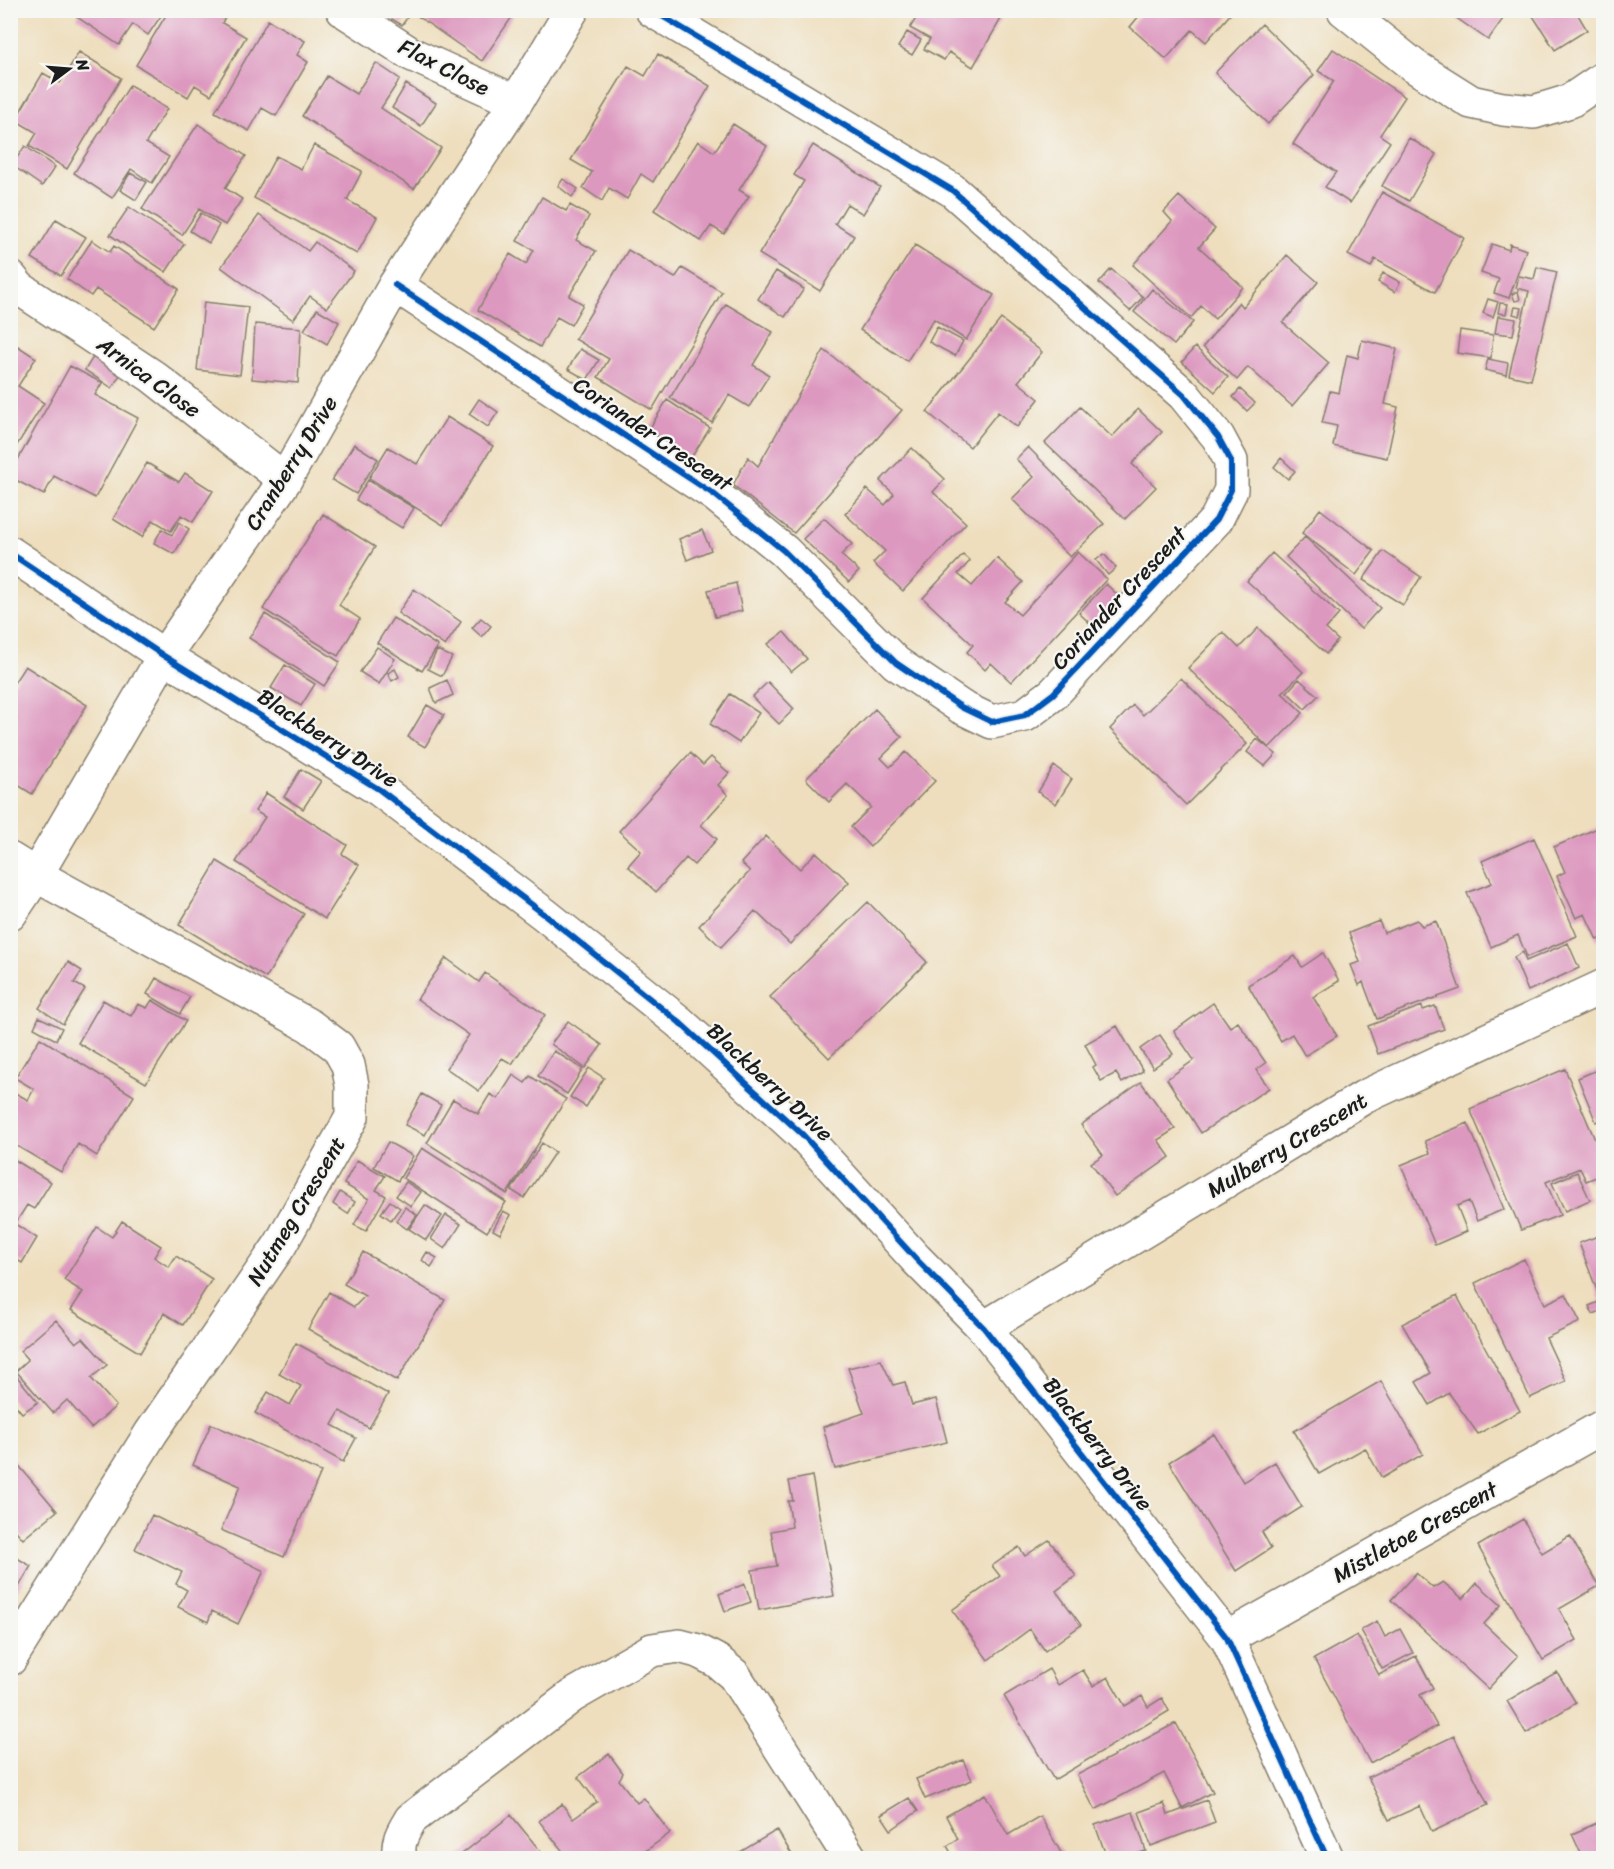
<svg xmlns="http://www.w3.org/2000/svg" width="1614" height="1869" font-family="Sriracha,sans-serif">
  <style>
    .building { fill: #dd98bf }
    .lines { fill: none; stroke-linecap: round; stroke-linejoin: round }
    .street-casing { stroke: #857d6c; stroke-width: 36 }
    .street { stroke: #fff; stroke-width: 33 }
    .cycleway-casing { stroke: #f6f6f2; stroke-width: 10 }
    .cycleway { stroke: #0057b8; stroke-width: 6 }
    .labels { text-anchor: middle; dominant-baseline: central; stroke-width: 4.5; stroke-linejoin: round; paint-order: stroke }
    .street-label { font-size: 22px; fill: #1c1c1c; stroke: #f6f6f2 }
  </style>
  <rect width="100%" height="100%" fill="#f6f6f2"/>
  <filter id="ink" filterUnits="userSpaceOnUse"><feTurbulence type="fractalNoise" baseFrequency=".0167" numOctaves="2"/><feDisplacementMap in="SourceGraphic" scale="12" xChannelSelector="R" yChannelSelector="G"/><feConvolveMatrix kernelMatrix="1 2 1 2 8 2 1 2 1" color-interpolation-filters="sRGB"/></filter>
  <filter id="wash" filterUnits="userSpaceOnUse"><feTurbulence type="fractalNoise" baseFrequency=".008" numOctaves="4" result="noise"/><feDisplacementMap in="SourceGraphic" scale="24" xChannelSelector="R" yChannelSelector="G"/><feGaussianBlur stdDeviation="1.35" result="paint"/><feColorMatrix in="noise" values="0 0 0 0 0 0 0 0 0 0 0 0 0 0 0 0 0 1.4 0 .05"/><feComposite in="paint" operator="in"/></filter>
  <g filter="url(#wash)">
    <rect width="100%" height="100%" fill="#eedebd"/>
    <g id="blocks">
      <path class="building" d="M82,10H165L148,35L133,24L119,45L77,17Z
        M169,10H229L222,23L246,37L211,95L195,85L188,97L136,65Z
        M368,10H396L407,18L402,25L392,19L386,26Z
        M409,10H509L514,14L482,61Z
        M921,10H988L1001,19L973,67L949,52L944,60L924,49L930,39L910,28Z
        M1144,10H1234L1206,42L1192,30L1166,59L1130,27Z
        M1445,10H1497L1505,16L1488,40Z
        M1533,10H1585L1578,15L1587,30L1555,50L1531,13Z
        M268,20L305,41L297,55L308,62L276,116L262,108L249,131L215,112Z
        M1262,24L1314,75L1268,124L1215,73Z
        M907,32L921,40L912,55L898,47Z
        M1333,49L1405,97L1380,135L1390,142L1350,203L1325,187L1336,172L1293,144L1334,81L1318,71Z
        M79,52L121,78L67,169L29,146L37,133L15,120L43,73L60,83Z
        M658,54L710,86L653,182L641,174L627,199L609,188L602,201L583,188L592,172L571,160L628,66L645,76Z
        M376,63L400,79L381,108L441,148L414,189L302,116L327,76L356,94Z
        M406,84L436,103L421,126L392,108Z
        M130,85L167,109L146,143L169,157L152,183L131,169L112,198L74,173Z
        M198,124L246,156L225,188L242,199L225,225L199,209L182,235L142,209Z
        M733,124L767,146L739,190L749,196L724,234L711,226L701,241L654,210L698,141L714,152Z
        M1409,138L1436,154L1409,201L1382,186Z
        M314,145L362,171L347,200L377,217L357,254L254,198L276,156L301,169Z
        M813,145L880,187L863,214L847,204L835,224L854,236L820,291L759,254L804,181L794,175Z
        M25,146L55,167L42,186L12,165Z
        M130,173L147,182L136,200L120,190Z
        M563,179L578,189L572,197L558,186Z
        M1382,192L1464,238L1435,292L1375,259L1371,267L1348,255Z
        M1179,196L1215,229L1199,247L1243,287L1215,319L1201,306L1191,318L1133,265L1172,221L1164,212Z
        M542,197L566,211L570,205L589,216L576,240L596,251L569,296L583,304L571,325L557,317L540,347L478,310L510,254L526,264L534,250L517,241Z
        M129,207L184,244L166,272L110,235Z
        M201,213L219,225L209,243L190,231Z
        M259,215L308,251L315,242L354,271L327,308L310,296L293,320L221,267Z
        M56,219L86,237L61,276L32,258Z
        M92,240L110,252L114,246L179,289L154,327L96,289L91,296L67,279Z
        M1492,244L1509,250L1510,244L1526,250L1509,298L1494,293L1499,279L1481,273Z
        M915,245L994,295L966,340L934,319L907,361L860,330Z
        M628,250L675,278L682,268L722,292L652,410L598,377L609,359L575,339Z
        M1287,255L1318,282L1283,323L1329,363L1292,406L1248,367L1237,380L1203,347L1239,302L1243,307Z
        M1537,267L1557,272L1531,380L1509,375L1529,291L1516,288L1519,276L1534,279Z
        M1111,269L1143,297L1130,311L1099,283Z
        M776,271L804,289L785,317L758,299Z
        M1383,273L1400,282L1395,292L1378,282Z
        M1152,289L1193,322L1174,345L1134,312Z
        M1518,291L1520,300L1515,301L1512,294Z
        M1488,299L1498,302L1493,317L1483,313Z
        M204,302L248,307L240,375L197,370Z
        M1500,303L1508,304L1506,314L1498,313Z
        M726,304L773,332L753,365L769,375L749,407L729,395L712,423L670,398Z
        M1515,307L1522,308L1520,316L1513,314Z
        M317,309L339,322L327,344L304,330Z
        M1498,316L1516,319L1513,335L1495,333Z
        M1001,319L1042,352L1018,382L1039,399L1017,427L998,412L970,447L927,412Z
        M255,324L301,328L298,383L252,379Z
        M937,327L963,341L955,356L929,342Z
        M1460,330L1493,335L1491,358L1457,353Z
        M1362,340L1397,349L1385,404L1398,407L1387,458L1333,446L1337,426L1322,423L1330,391L1339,393L1347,355L1358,358Z
        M10,341L36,358L18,386L44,403L10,456Z
        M1195,347L1228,377L1215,392L1182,362Z
        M580,349L599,360L587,380L568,369Z
        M824,350L902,410L794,533L733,485L748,457L758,466Z
        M93,357L120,375L112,388L85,370Z
        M1488,359L1508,363L1506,375L1485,370Z
        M70,366L102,383L95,395L138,418L95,498L54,476L44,495L10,477V474Z
        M1240,389L1255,403L1247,411L1233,397Z
        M479,399L498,412L488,427L469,414Z
        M667,400L710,428L691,458L648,431Z
        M1080,407L1112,437L1138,409L1162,432L1132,464L1156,487L1125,519L1045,443Z
        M447,417L493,446L443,525L369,478L388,447L417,464Z
        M354,444L378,459L356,494L332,480Z
        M1028,447L1104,524L1070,557L1012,499L1034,477L1016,459Z
        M912,448L945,479L933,492L966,523L903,591L873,563L885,551L845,514L867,489L885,505L894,494L880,481Z
        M1281,458L1295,471L1288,479L1274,467Z
        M147,463L179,482L185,473L213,491L193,522L181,515L171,531L153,520L142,537L113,519Z
        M368,480L414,508L402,528L356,500Z
        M1320,509L1374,551L1356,575L1302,533Z
        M323,514L375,547L339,605L360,619L338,656L263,609Z
        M824,518L852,544L841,555L859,571L849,582L803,539Z
        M179,522L189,529L174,554L154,543L162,529L172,535Z
        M702,530L711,550L687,560L679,539Z
        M1305,537L1380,608L1361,629L1286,557Z
        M1383,551L1421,577L1403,605L1363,580Z
        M1078,552L1107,579L1011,682L991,663L985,670L967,652L973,645L923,598L963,555L970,561L958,574L972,586L997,558L1023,582L1005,602L1020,615Z
        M1272,553L1339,614L1326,629L1338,640L1326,654L1247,581Z
        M1104,554L1116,568L1108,575L1096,560Z
        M736,583L742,611L715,617L708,590Z
        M1106,584L1125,602L1097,630L1079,613Z
        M414,589L461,622L445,646L398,613Z
        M265,614L340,662L324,686L249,638Z
        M393,618L438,646L422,671L377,643Z
        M481,618L491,626L482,637L472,628Z
        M1258,628L1303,672L1282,693L1303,713L1269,748L1188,668L1223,632L1239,648Z
        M784,632L807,659L791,672L768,644Z
        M377,647L395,659L379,684L360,672Z
        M437,650L452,657L442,676L428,669Z
        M285,665L315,684L301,706L271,688Z
        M25,666L87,705L32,794L10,780V689Z
        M395,669L399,677L392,681L388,673Z
        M1181,678L1247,744L1186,805L1110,729L1133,705L1143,715Z
        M1299,679L1318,696L1305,709L1287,692Z
        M447,680L453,695L436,703L430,688Z
        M768,682L794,709L779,724L752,697Z
        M730,694L759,713L739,743L710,724Z
        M427,705L444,715L425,747L408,737Z
        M875,709L902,737L881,758L890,767L906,752L935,781L870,847L851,827L871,807L847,784L829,802L806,779Z
        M1257,739L1276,754L1265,766L1247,752Z
        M690,753L703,765L711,757L729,773L718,785L728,795L701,825L717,839L694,865L686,858L656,892L628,866L641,851L619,831Z
        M1054,766L1072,779L1056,804L1038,792Z
        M301,769L321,781L303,809L284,797Z
        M266,793L347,845L342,854L359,865L325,919L236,862L265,817L255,811Z
        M1602,826L1604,830V937L1597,940L1585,914L1576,918L1557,876L1565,872L1554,847Z
        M766,836L800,869L816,852L849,882L790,944L755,911L721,947L699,926L750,871L741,863Z
        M1534,838L1577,936L1527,957L1518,935L1491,947L1467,893L1492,883L1482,861Z
        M217,861L304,914L266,978L179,925Z
        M868,902L927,962L829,1058L770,997Z
        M1417,920L1422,926L1436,921L1460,989L1377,1019L1363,982L1359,985L1351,965L1360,962L1349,933L1379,921L1384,933Z
        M1568,943L1579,968L1528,991L1514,957L1523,952L1526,961Z
        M1323,953L1339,981L1313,997L1337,1036L1305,1056L1292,1034L1281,1041L1248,985L1295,956L1302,967Z
        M446,958L479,982L485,973L545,1015L512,1064L502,1058L479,1091L446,1068L469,1035L417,999Z
        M68,962L82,971L74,983L85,989L63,1024L39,1008Z
        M156,978L190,997L180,1014L147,994Z
        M103,1000L131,1016L138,1004L147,1008L152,1000L186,1021L146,1083L78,1043Z
        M1213,1003L1230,1027L1238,1022L1266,1063L1256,1070L1269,1088L1201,1133L1167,1079L1194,1060L1174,1031Z
        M1422,1006L1423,1010L1435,1006L1444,1029L1378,1054L1368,1026Z
        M39,1017L62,1028L56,1040L34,1028Z
        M568,1021L602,1045L585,1068L551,1044Z
        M1117,1026L1143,1071L1122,1083L1116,1073L1101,1081L1093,1067L1096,1065L1085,1044Z
        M1160,1035L1173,1054L1153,1068L1140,1049Z
        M40,1038L134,1096L97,1156L78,1144L61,1172L10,1142V1090L28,1100L34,1089L15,1078Z
        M554,1051L583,1069L567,1094L538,1076Z
        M1604,1067V1119L1596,1122L1578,1078Z
        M589,1068L604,1078L586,1107L570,1097Z
        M1565,1069L1604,1161V1174L1586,1181L1580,1168L1546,1182L1560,1215L1521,1230L1470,1109Z
        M513,1075L525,1083L530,1076L566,1099L507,1194L427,1143L453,1099L478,1114L490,1094L498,1099Z
        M1141,1082L1175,1129L1158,1140L1170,1157L1115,1196L1091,1163L1103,1155L1081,1125Z
        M422,1094L441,1105L425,1135L405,1125Z
        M1468,1123L1504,1209L1477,1221L1469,1201L1457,1206L1467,1231L1435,1245L1401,1165L1430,1153L1425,1141Z
        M388,1142L413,1156L398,1181L374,1167Z
        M542,1143L555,1152L524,1198L511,1190Z
        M422,1148L506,1202L487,1232L403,1178Z
        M10,1157L51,1182L34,1209L27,1205L15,1224L37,1238L22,1263L10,1256Z
        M357,1160L385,1176L376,1190L386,1196L366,1231L354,1225L369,1199L344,1184Z
        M1577,1172L1590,1200L1565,1211L1552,1183Z
        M406,1182L421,1192L411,1206L396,1196Z
        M340,1192L355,1202L348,1214L333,1204Z
        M390,1201L400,1208L391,1220L381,1213Z
        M425,1205L442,1216L426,1240L409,1229Z
        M405,1207L417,1215L407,1229L396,1221Z
        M503,1211L511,1215L500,1234L493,1230Z
        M446,1215L461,1224L445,1249L431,1239Z
        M122,1221L161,1246L154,1257L169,1267L176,1256L212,1279L183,1325L164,1313L140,1353L71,1310L83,1292L64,1280L97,1227L112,1237Z
        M1604,1234V1310L1593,1314L1589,1306L1601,1301L1579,1243Z
        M363,1252L445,1300L397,1381L308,1329L329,1292L354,1307L365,1296L344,1284Z
        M427,1252L437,1258L431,1267L422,1260Z
        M1524,1259L1545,1304L1566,1294L1580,1322L1546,1338L1566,1381L1530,1398L1475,1283Z
        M1457,1296L1520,1411L1478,1434L1449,1393L1430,1405L1416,1382L1431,1373L1402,1324Z
        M56,1320L76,1343L83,1338L107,1365L91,1378L116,1406L91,1428L67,1400L53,1413L16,1371L28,1360L20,1351Z
        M296,1343L388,1394L369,1428L340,1411L332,1425L356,1438L343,1462L255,1413L268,1392L290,1405L301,1386L279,1374Z
        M881,1360L893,1385L905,1382L912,1405L936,1399L947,1442L835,1469L823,1427L864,1413L848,1368Z
        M14,1373L38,1402L22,1413L10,1399V1376Z
        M1381,1381L1423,1454L1382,1478L1365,1448L1319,1474L1294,1431Z
        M211,1424L321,1472L284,1557L221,1530L240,1486L193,1465Z
        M1214,1434L1243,1482L1275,1462L1302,1507L1262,1532L1271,1548L1236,1571L1169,1462Z
        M10,1455L57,1511L23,1539L10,1524Z
        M812,1476L834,1596L759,1610L752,1570L777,1566L771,1531L792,1527L788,1501H793L789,1481Z
        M152,1515L264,1571L238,1624L212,1611L208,1622L178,1607L187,1590L176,1584L182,1572L135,1549Z
        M1523,1519L1542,1553L1570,1536L1599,1586L1559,1609L1577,1640L1543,1660L1478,1546Z
        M1049,1540L1076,1576L1056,1591L1081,1625L1045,1651L1030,1629L988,1660L952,1610L1000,1576L992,1566L1019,1547L1025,1556Z
        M10,1554L31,1566L10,1602Z
        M1416,1573L1433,1588L1443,1582L1463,1599L1477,1583L1501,1605L1484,1624L1518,1656L1488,1689L1391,1600Z
        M745,1584L751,1602L725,1611L719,1594Z
        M1377,1621L1385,1637L1400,1629L1413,1653L1382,1669L1361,1630Z
        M1357,1635L1379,1675L1416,1656L1433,1688L1420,1695L1437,1726L1370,1763L1314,1659Z
        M1049,1669L1058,1685L1083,1670L1093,1686L1108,1677L1125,1706L1142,1696L1148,1707L1162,1698L1169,1711L1054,1780L1004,1696Z
        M1557,1672L1576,1703L1526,1733L1507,1701Z
        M1176,1723L1213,1792L1182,1808L1164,1773L1095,1810L1077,1775Z
        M1454,1736L1488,1805L1432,1832L1420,1806L1389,1820L1368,1777Z
        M609,1754L623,1773L619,1780L637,1803L644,1798L670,1833L636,1858H568L539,1821L562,1804L573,1819L597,1802L578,1777Z
        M963,1760L972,1780L925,1799L916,1779Z
        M985,1794L1008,1835L1040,1816L1064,1858H954L947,1846L958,1839L946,1816Z
        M909,1798L918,1811L891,1830L881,1815Z
        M1207,1800L1215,1822L1151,1846L1139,1812L1164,1803L1168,1815Z
        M1133,1812L1146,1851L1123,1858H1107L1095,1825Z
        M511,1815L546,1858H457Z
        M1604,1820V1858H1583L1572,1834Z
        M777,1830L794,1858H730Z"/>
    </g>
  </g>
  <g filter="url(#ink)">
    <use href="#blocks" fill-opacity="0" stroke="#857d6c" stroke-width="1.5"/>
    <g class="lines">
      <defs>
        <path id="street" d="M343,10L411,54L516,102
          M1344,10L1414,66L1471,102L1503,109L1534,112L1570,101L1604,78
          M10,277L19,288L152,376L285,480
          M395,285L715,495L784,551L896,663L961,707L992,722L1025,715L1053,694L1216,520L1231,490V461L1218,437L1184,395L952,190L652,10
          M10,553L164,656L380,790L544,914L679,1022L803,1135L916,1259L984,1328L1227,1638L1327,1858
          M10,859L36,875L310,1026L338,1047L348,1065L352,1085V1117L280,1245L151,1433L10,1659
          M10,914L36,875L164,656L285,480L395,285L516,102L572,10
          M984,1328L1364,1097L1604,986
          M1227,1638L1604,1426
          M400,1858C396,1843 403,1832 411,1819L572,1696L652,1650L679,1646L698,1651L717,1661L734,1675L850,1858"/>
      </defs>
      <use href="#street" class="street-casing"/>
      <use href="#street" class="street"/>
      <defs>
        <path id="cycleway" d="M395,285L715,495L784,551L896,663L961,707L992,722L1025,715L1053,694L1216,520L1231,490V461L1218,437L1184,395L952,190L652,10
          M10,553L164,656L380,790L544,914L679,1022L803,1135L916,1259L984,1328L1227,1638L1327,1858"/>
      </defs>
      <use href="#cycleway" class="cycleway-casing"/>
      <use href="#cycleway" class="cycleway"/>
    </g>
  </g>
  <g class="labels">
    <g class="street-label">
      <text transform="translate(444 67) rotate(27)">Flax Close</text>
      <text transform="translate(149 377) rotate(36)">Arnica Close</text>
      <text transform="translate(653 434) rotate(34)">Coriander Crescent</text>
      <text transform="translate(291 463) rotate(-58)">Cranberry Drive</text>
      <text transform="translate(1119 598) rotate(-47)">Coriander Crescent</text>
      <text transform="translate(328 738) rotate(33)">Blackberry Drive</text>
      <text transform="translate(770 1082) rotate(43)">Blackberry Drive</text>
      <text transform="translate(1287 1145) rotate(-31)">Mulberry Crescent</text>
      <text transform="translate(296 1211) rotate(-59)">Nutmeg Crescent</text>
      <text transform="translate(1098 1444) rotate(52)">Blackberry Drive</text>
      <text transform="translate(1415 1532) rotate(-29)">Mistletoe Crescent</text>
    </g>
  </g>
  <rect width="1614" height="1869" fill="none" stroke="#f6f6f2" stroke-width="36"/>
  <g transform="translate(69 69) rotate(74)" stroke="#f6f6f2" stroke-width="4.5" paint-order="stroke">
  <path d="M0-4.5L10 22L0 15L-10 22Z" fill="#1c1c1c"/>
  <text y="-9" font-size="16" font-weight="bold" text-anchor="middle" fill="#1c1c1c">N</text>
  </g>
</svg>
